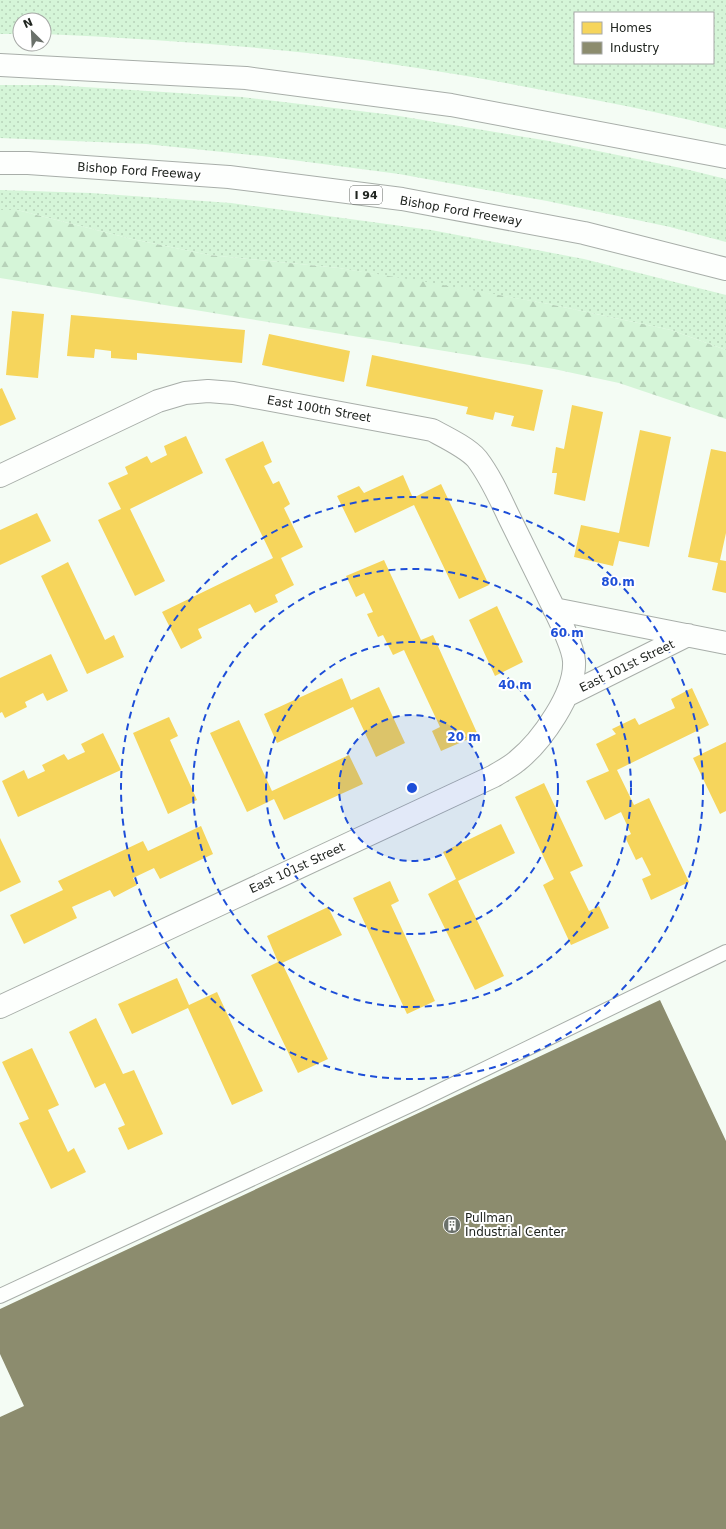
<svg xmlns="http://www.w3.org/2000/svg" width="726" height="1529" font-family="'DejaVu Sans',sans-serif">
  <style>
    .grass { fill: url(#grass-dots); fill-rule: evenodd }
    .forest { fill: url(#forest-firs) }
    .homes { fill: #f6d55c }
    .industry { fill: #8c8c6e }
    .lines { fill: none; stroke-linecap: round; stroke-linejoin: round }
    .lane-casing { stroke: #a8aea9; stroke-width: 16 }
    .street-casing { stroke: #a8aea9; stroke-width: 24 }
    .highway-casing { stroke: #a8aea9; stroke-width: 24 }
    .lane { stroke: #fdfffd; stroke-width: 14 }
    .street { stroke: #fdfffd; stroke-width: 22 }
    .highway { stroke: #fdfffd; stroke-width: 22 }
    .ring { fill: none; stroke: #1d4ed8; stroke-width: 2; stroke-dasharray: 7 5 }
    .labels { text-anchor: middle; dominant-baseline: central; stroke-width: 4; stroke-linejoin: round; paint-order: stroke }
    .shield { fill: #fff; stroke: #636663; stroke-width: 1 }
    .shield-label { font-size: 11px; font-weight: bold; fill: #202520 }
    .street-label { font-size: 12px; fill: #202520; stroke: #fff }
    .poi-label { font-size: 12px; fill: #202520; stroke: #fff; text-anchor: start }
    .centre { fill: #1d4ed8; stroke: #fff; stroke-width: 2 }
    .ring-label { font-size: 12px; text-anchor: middle; font-weight: bold; fill: #1d4ed8; stroke: #fff; stroke-width: 4; stroke-linejoin: round; paint-order: stroke }
  </style>
  <defs>
    <pattern id="grass-dots" width="8" height="8" patternUnits="userSpaceOnUse"><rect width="8" height="8" fill="#d5f5d8"/><path d="M2 2h.1M6 6h.1" fill="none" stroke="#b7d2b9" stroke-width="1.8" stroke-linecap="round"/></pattern>
    <pattern id="forest-firs" width="22" height="20" patternUnits="userSpaceOnUse"><rect width="22" height="20" fill="#d5f5d8"/><path d="M5 1l3.5 6h-7zM16 11l3.5 6h-7z" fill="#b7d2b9"/></pattern>
  </defs>
  <rect width="100%" height="100%" fill="#f4fcf4"/>
  <path class="grass" d="M0,0H726V129C672,115 618,104 563,94C482,78 400,64 317,54C226,44 135,38 44,34V20H20V34H0ZM575,13H713V63H575Z
    M0,85H53L242,97L393,115L549,141L681,168L726,179V242L670,227L547,201L399,174L262,156L146,144L0,138Z
    M0,190L91,193L231,203L431,230L584,259L726,295V350L671,330L549,304L339,268L209,255L132,239L17,210H0Z"/>
  <path class="forest" d="M0,210H17L132,239L209,255L339,268L426,282L549,304L671,330L726,350V419L619,383L554,369L0,278Z"/>
  <path class="homes" d="M12,311L44,314L38,378L6,375Z
    M71,315L245,330L242,363L137,353V360L111,358V351L95,349L94,358L67,356Z
    M269,334L350,351L344,382L262,365Z
    M372,355L543,390L534,431L511,426L514,416L495,412L493,420L466,414L468,407L366,386Z
    M2,388L16,419L0,426V389Z
    M572,405L603,412L585,501L554,494L557,473H552L556,447L564,449Z
    M640,430L671,437L649,547L619,541L613,566L574,557L581,525L619,533Z
    M186,436L203,473L130,509L165,581L135,596L98,520L121,509L108,483L128,474L125,467L147,456L151,463L167,455L164,446Z
    M263,441L272,462L264,466L273,484L279,481L290,504L284,508L303,547L281,558L294,585L275,595L278,602L255,613L250,604L198,629L202,638L181,649L162,612L273,558L225,459Z
    M711,449L726,452V533L720,560L726,561V593L712,590L718,563L688,557Z
    M403,475L413,498L441,484L489,585L459,599L414,505L355,533L337,496L359,486L364,493Z
    M37,513L51,541L0,565V530Z
    M384,560L421,640L433,635L478,735L441,751L432,731L440,727L404,650L393,655L383,635L378,637L367,614L373,612L364,593L356,597L346,576Z
    M68,562L105,640L114,635L124,657L87,674L41,576Z
    M497,606L523,662L495,676L469,620Z
    M51,654L68,691L47,701L43,693L25,702L27,707L5,718L2,712L0,713V678Z
    M342,678L351,700L379,687L405,743L376,757L353,707L277,743L264,714Z
    M692,688L709,725L617,770L634,805L649,798L689,882L651,900L642,879L651,875L642,857L636,860L625,837L631,834L621,812L605,820L586,781L609,771L596,744L616,734L612,729L635,718L639,725L675,708L671,699Z
    M169,717L178,736L170,740L197,800L168,814L133,733Z
    M239,720L272,791L349,755L363,784L284,820L274,799L247,812L210,733Z
    M103,733L121,770L18,817L2,781L24,770L28,779L45,771L42,765L64,754L68,760L85,752L81,744Z
    M726,742V811L720,814L693,758Z
    M544,783L583,866L570,872L589,911L599,906L609,928L571,945L543,885L554,879L515,797Z
    M501,824L515,853L458,881L504,976L475,990L428,894L456,879L443,852Z
    M201,826L213,854L160,879L154,868L133,878L137,885L114,897L110,890L72,907L77,918L24,944L10,915L63,890L58,881L143,841L148,851Z
    M0,838L21,882L0,892Z
    M390,881L399,901L391,905L435,1001L407,1014L353,898Z
    M328,907L342,935L282,963L328,1059L298,1073L251,975L278,962L267,936Z
    M177,978L189,1005L217,992L263,1091L232,1105L188,1008L132,1034L118,1004Z
    M96,1018L123,1074L134,1070L163,1134L128,1150L118,1128L125,1125L105,1083L95,1088L69,1032Z
    M32,1048L59,1105L48,1110L68,1152L74,1148L86,1172L51,1189L19,1123L29,1119L2,1062Z"/>
  <path class="industry" d="M660,1000L726,1141V1529H0V1417L24,1406L0,1354V1309Z"/>
  <g class="lines">
    <defs>
      <path id="lane" d="M0,1296L419,1101L726,952"/>
      <path id="street" d="M0,476L158,401L185,393L208,391L233,393L432,430C445,437 468,448 477,459C490,476 499,496 508,515C520,539 531,562 543,586C551,603 573,643 574,661C576,693 541,742 517,761C510,767 502,771 494,776L0,1007
        M554,609L726,643
        M566,696L688,635"/>
      <path id="highway" d="M0,65L246,78L451,105L726,157
        M0,163H28L229,177L402,199L584,233L726,269"/>
    </defs>
    <use href="#lane" class="lane-casing"/>
    <use href="#street" class="street-casing"/>
    <use href="#highway" class="highway-casing"/>
    <use href="#lane" class="lane"/>
    <use href="#street" class="street"/>
    <use href="#highway" class="highway"/>
  </g>
  <circle cx="412" cy="788" r="73" fill="#1d4ed8" fill-opacity=".12"/>
  <g class="ring">
    <circle cx="412" cy="788" r="73"/>
    <circle cx="412" cy="788" r="146"/>
    <circle cx="412" cy="788" r="219"/>
    <circle cx="412" cy="788" r="291"/>
  </g>
  <defs>
    <symbol id="building-disc" viewBox="-11 -11 22 22"><circle r="9.5" fill="#6a706a" stroke="#fff"/><path d="M-4-6H4V6H1V3H-1V6H-4ZM-2.5-4.3h1.7v1.8h-1.7ZM.8-4.3h1.7v1.8H.8ZM-2.5-1h1.7V.8h-1.7ZM.8-1h1.7V.8H.8Z" fill="#fff"/></symbol>
  </defs>
  <g fill-rule="evenodd">
    <use href="#building-disc" x="442" y="1215" width="20" height="20"/>
  </g>
  <g class="labels">
    <rect class="shield" x="350" y="186" width="32" height="18" rx="3"/>
    <g class="shield-label">
      <text x="366" y="195">I 94</text>
    </g>
    <g class="street-label">
      <text transform="translate(139 171) rotate(4)">Bishop Ford Freeway</text>
      <text transform="translate(461 211) rotate(10)">Bishop Ford Freeway</text>
      <text transform="translate(319 409) rotate(10)">East 100th Street</text>
      <text transform="translate(627 666) rotate(-26)">East 101st Street</text>
      <text transform="translate(297 868) rotate(-25)">East 101st Street</text>
    </g>
    <g class="poi-label">
      <text x="465" y="1218">Pullman<tspan x="465" dy="14">Industrial Center</tspan></text>
    </g>
  </g>
  <circle cx="412" cy="788" r="6" class="centre"/>
  <g class="ring-label">
    <text x="618" y="586">80 m</text>
    <text x="567" y="637">60 m</text>
    <text x="515" y="689">40 m</text>
    <text x="464" y="741">20 m</text>
  </g>
  <rect x="574" y="12" width="140" height="52" fill="#ffffff" stroke="#a6a8a6"/>
  <rect x="582" y="22" width="20" height="12" fill="#f6d55c" stroke="#a6a8a6"/>
  <text x="610" y="32" font-size="12" fill="#202520">Homes</text>
  <rect x="582" y="42" width="20" height="12" fill="#8c8c6e" stroke="#a6a8a6"/>
  <text x="610" y="52" font-size="12" fill="#202520">Industry</text>
  <g transform="translate(32 32) rotate(336)"><circle r="19" fill="#ffffff" stroke="#a6a8a6"/>
  <path d="M0-3L7 15L0 10L-7 15Z" fill="#6a706a"/>
  <text y="-6" font-size="11" font-weight="bold" text-anchor="middle" fill="#202520">N</text>
  </g>
</svg>
